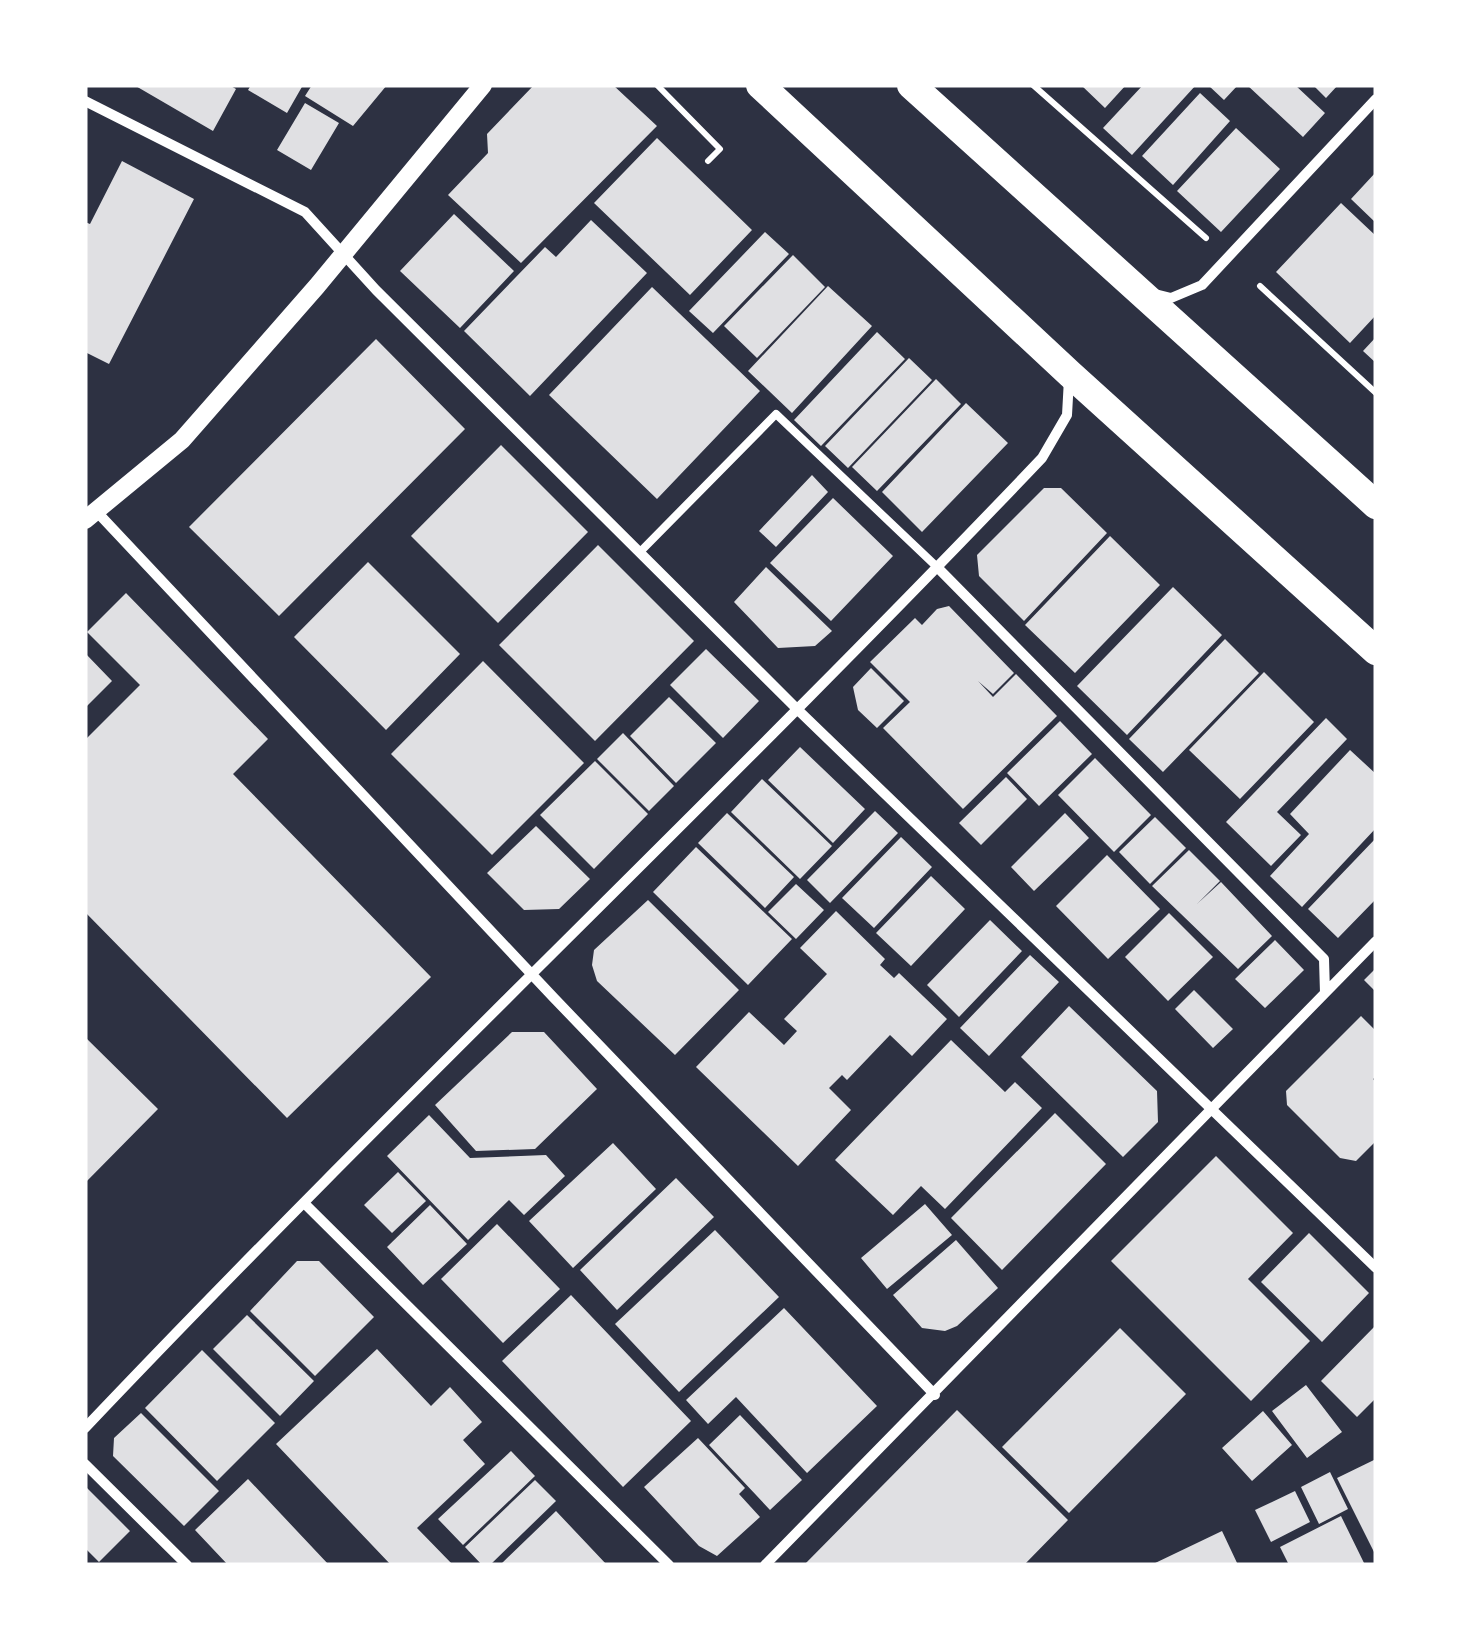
<svg xmlns="http://www.w3.org/2000/svg" width="1461" height="1650" font-family="Quicksand,sans-serif">
  <style>
    .building { fill: #e0e0e3 }
    .lines { fill: none; stroke-linecap: round; stroke-linejoin: round }
    .path { stroke: #fff; stroke-width: 6 }
    .service { stroke: #fff; stroke-width: 8 }
    .minor { stroke: #fff; stroke-width: 10 }
    .tertiary { stroke: #fff; stroke-width: 18 }
    .trunk { stroke: #fff; stroke-width: 28 }
  </style>
  <rect width="100%" height="100%" fill="#2d3142"/>
  <path class="building" d="M134,85H229L236,89L213,131Z
    M251,85H303L287,113L248,90Z
    M312,85H387L353,126L305,96Z
    M534,85H613L657,126L521,263L448,195L488,153L487,134Z
    M1081,85H1126L1105,108Z
    M1143,85H1196L1132,155L1103,128Z
    M1208,85H1238L1224,100Z
    M1247,85H1295L1325,113L1303,137Z
    M1313,85H1338L1326,98Z
    M1200,93L1230,121L1173,185L1142,156Z
    M305,103L339,123L311,170L277,150Z
    M1236,128L1280,169L1221,232L1177,191Z
    M657,138L752,230L690,295L594,203Z
    M122,161L194,199L109,364L85,352V222L90,224Z
    M1376,172V223L1351,199Z
    M1341,203L1376,236V315L1350,343L1276,272Z
    M454,214L514,271L460,328L400,271Z
    M591,220L647,273L530,396L464,331L545,247L556,257Z
    M765,232L789,254L713,333L689,311Z
    M793,255L825,287L757,358L724,326Z
    M828,286L872,326L792,413L748,371Z
    M652,287L760,391L657,499L549,395Z
    M877,332L905,359L821,446L794,420Z
    M1376,337V363L1363,351Z
    M376,339L465,429L279,616L189,527Z
    M909,358L932,380L848,468L825,446Z
    M936,379L961,404L877,491L852,467Z
    M966,403L1008,443L922,532L882,492Z
    M501,445L588,532L498,623L411,536Z
    M812,475L828,492L776,547L759,531Z
    M1044,488H1061L1107,533L1024,621L979,576L977,555Z
    M833,498L893,556L831,621L770,563Z
    M1110,536L1160,585L1075,673L1025,625Z
    M598,545L694,641L595,741L499,645Z
    M368,562L460,654L386,730L294,637Z
    M766,567L832,631L815,646L778,648L734,602Z
    M1173,587L1222,635L1127,735L1077,686Z
    M126,593L268,739L233,774L431,977L287,1118L85,912V740L140,685L87,632Z
    M949,606L1014,673L993,694L978,681L993,697L1016,674L1057,716L963,809L883,728L910,702L870,662L915,618L922,625L937,609Z
    M1225,639L1259,673L1163,772L1129,739Z
    M706,649L759,701L723,738L670,685Z
    M85,653L112,681L85,708Z
    M483,661L584,763L492,855L391,754Z
    M871,668L904,701L877,728L858,710L853,687Z
    M1264,672L1314,722L1240,799L1189,750Z
    M669,697L716,743L676,783L630,736Z
    M1326,718L1347,739L1277,812L1301,835L1271,866L1226,822Z
    M1060,721L1092,754L1039,806L1007,773Z
    M623,733L674,786L649,811L597,759Z
    M800,747L865,809L833,843L768,780Z
    M1350,750L1376,774V828L1302,907L1270,876L1309,834L1290,814Z
    M1095,758L1151,815L1114,852L1058,795Z
    M595,761L648,814L594,869L540,815Z
    M1006,777L1027,799L981,845L959,823Z
    M762,779L832,846L800,879L731,812Z
    M875,811L898,833L830,903L807,880Z
    M727,813L794,877L765,908L698,843Z
    M1065,813L1089,838L1034,891L1011,867Z
    M1155,817L1186,848L1150,884L1119,852Z
    M536,826L590,879L559,909L524,910L487,873Z
    M901,837L932,867L874,928L842,898Z
    M1376,838V899L1338,938L1308,909Z
    M696,847L792,939L748,985L653,892Z
    M1189,850L1220,881L1197,904L1221,882L1272,936L1238,969L1152,886Z
    M1107,855L1160,909L1108,959L1056,906Z
    M931,876L965,909L911,966L876,933Z
    M796,884L824,910L796,939L768,912Z
    M648,900L739,990L675,1055L597,981L592,965L594,950Z
    M836,911L885,959L880,965L894,978L899,973L947,1019L912,1056L890,1035L847,1080L842,1075L829,1088L851,1110L798,1166L696,1067L749,1012L784,1045L797,1031L784,1019L827,974L800,948Z
    M1169,913L1213,957L1168,1001L1125,957Z
    M990,920L1022,951L959,1017L927,985Z
    M1275,940L1304,970L1265,1008L1235,979Z
    M1030,955L1059,982L989,1056L960,1028Z
    M1376,968V992L1364,980Z
    M1194,990L1233,1029L1213,1048L1175,1009Z
    M1069,1006L1157,1091L1158,1122L1123,1157L1021,1057Z
    M1361,1016L1376,1031V1076L1373,1079L1376,1083V1141L1356,1161L1340,1158L1287,1105L1286,1091Z
    M512,1032H544L597,1089L535,1149L476,1151L435,1105Z
    M85,1037L158,1109L85,1183Z
    M951,1040L1005,1092L1015,1082L1042,1108L945,1209L921,1186L893,1215L835,1160Z
    M1055,1113L1106,1164L1002,1270L951,1218Z
    M429,1115L470,1158L546,1155L565,1176L524,1215L509,1200L468,1240L387,1156Z
    M613,1143L656,1189L573,1268L529,1221Z
    M1216,1156L1293,1233L1248,1279L1310,1341L1251,1401L1111,1261Z
    M398,1172L426,1201L392,1233L364,1205Z
    M676,1178L714,1217L617,1310L580,1270Z
    M925,1204L952,1235L887,1289L861,1258Z
    M430,1205L467,1244L423,1285L387,1247Z
    M497,1224L560,1289L503,1343L441,1279Z
    M715,1230L779,1297L679,1392L615,1324Z
    M1309,1233L1369,1293L1322,1342L1261,1282Z
    M956,1240L998,1288L957,1326L945,1331L922,1328L893,1295Z
    M297,1261H319L374,1317L315,1376L250,1311Z
    M571,1295L691,1421L623,1487L502,1361Z
    M784,1308L877,1406L807,1473L736,1397L708,1424L686,1400Z
    M247,1315L314,1381L280,1416L213,1349Z
    M1376,1325V1398L1357,1417L1321,1381Z
    M1120,1328L1186,1394L1069,1513L1002,1447Z
    M377,1349L431,1406L450,1387L482,1422L463,1440L485,1464L417,1528L453,1565H391L276,1444Z
    M202,1350L275,1423L217,1481L145,1408Z
    M1306,1385L1342,1432L1307,1458L1272,1411Z
    M957,1410L1068,1520L1024,1565H804Z
    M1263,1411L1292,1445L1252,1481L1222,1448Z
    M141,1413L219,1491L184,1526L113,1456L114,1438Z
    M740,1415L802,1480L770,1510L709,1445Z
    M698,1438L745,1488L739,1494L760,1517L717,1556L699,1546L644,1487Z
    M511,1451L535,1476L463,1545L438,1519Z
    M1376,1459V1556L1337,1478Z
    M1330,1472L1348,1509L1319,1524L1301,1487Z
    M248,1479L329,1565H228L195,1530Z
    M535,1480L556,1501L490,1565H482L465,1547Z
    M85,1486L130,1531L99,1562L85,1548Z
    M1295,1491L1310,1522L1271,1542L1255,1510Z
    M556,1511L607,1565H500Z
    M1341,1516L1365,1565H1289L1280,1547Z
    M1222,1531L1238,1565H1151Z"/>
  <g class="lines">
    <path class="path" d="M657,85L720,149L708,161
      M1033,85L1206,238
      M1260,286L1376,393"/>
    <path class="service" d="M640,552L776,414L937,567"/>
    <path class="minor" d="M85,101L305,212L376,290L798,710L1376,1268
      M1155,294L1171,298L1202,285L1376,99
      M97,512L554,998L935,1395
      M937,567L1324,959L1325,993
      M304,1203L669,1565
      M85,1428C398,1098 729,787 1042,458L1067,415L1069,379
      M85,1464L187,1565
      M765,1565L1376,941"/>
    <path class="tertiary" d="M85,520L182,440L317,286L483,85"/>
    <path class="trunk" d="M760,85L1070,374L1376,651
      M911,85L1376,505"/>
  </g>
  <rect width="1461" height="1650" fill="none" stroke="#ffffff" stroke-width="175"/>
</svg>
